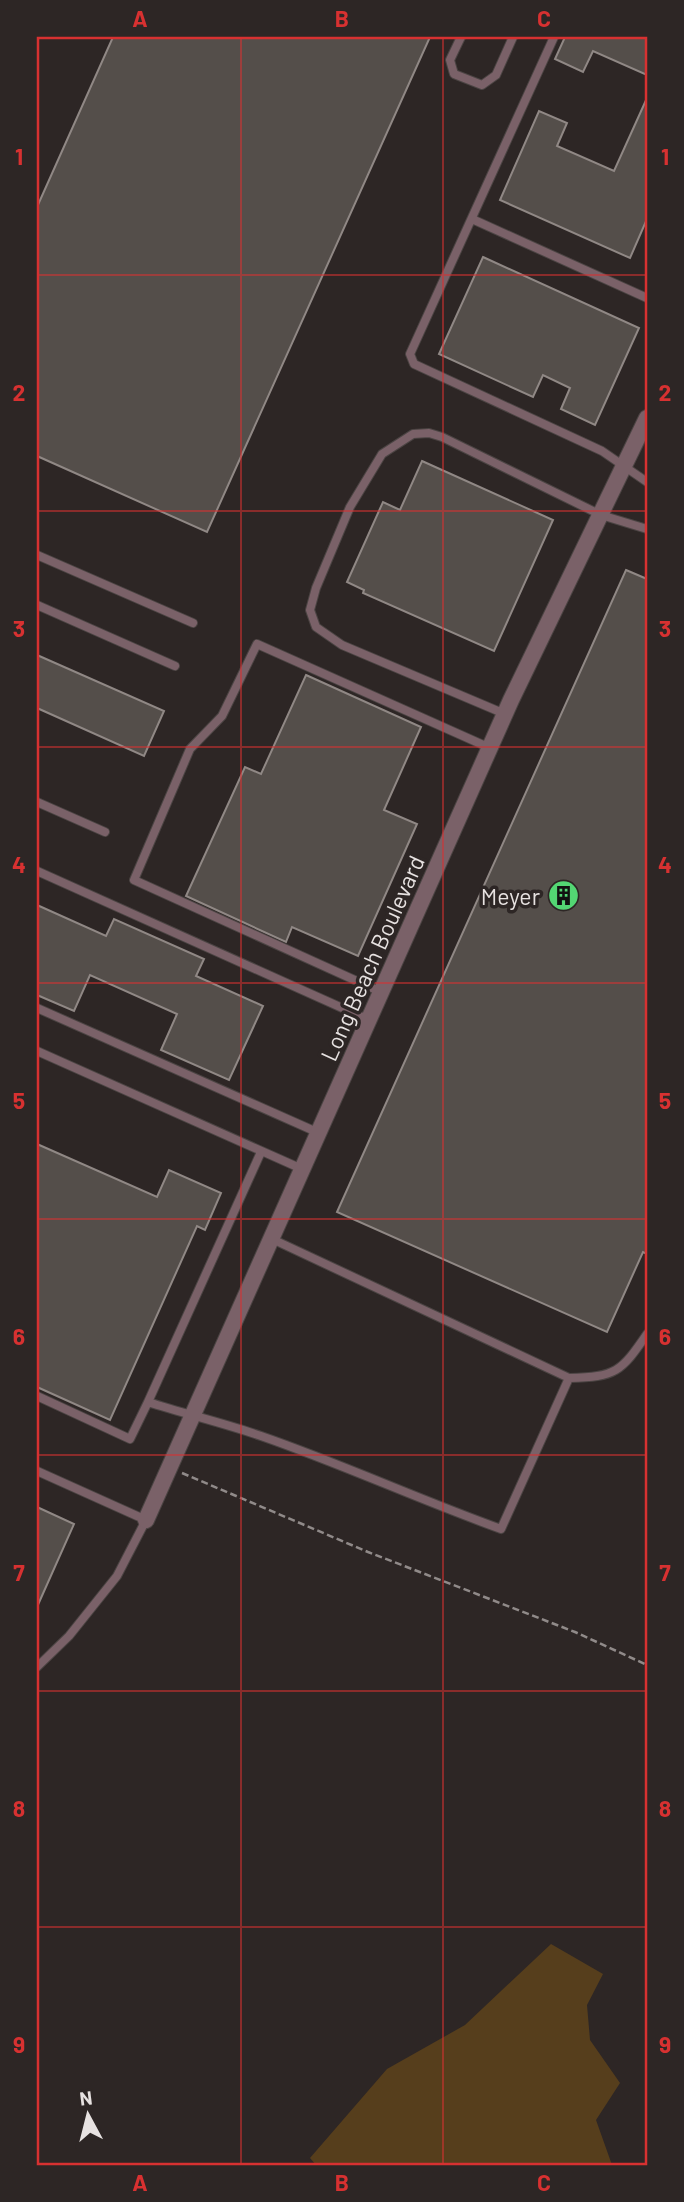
<svg xmlns="http://www.w3.org/2000/svg" width="684" height="2202" font-family="Barlow,sans-serif">
  <style>
    .green { fill: #563e1c }
    .building { fill: #544e4a; stroke: #908885; stroke-width: 2 }
    .lines { fill: none; stroke-linecap: round; stroke-linejoin: round }
    .service-casing { stroke: #4b4443; stroke-width: 10 }
    .minor-casing { stroke: #4b4443; stroke-width: 18 }
    .path { stroke: #908a89; stroke-width: 2.5; stroke-dasharray: 7 3.5; stroke-linecap: butt }
    .service { stroke: #7a6168; stroke-width: 8 }
    .minor { stroke: #7a6168; stroke-width: 16 }
    .grid { fill: none; stroke: #d73131; stroke-width: 2; stroke-opacity: 0.55 }
    .labels { text-anchor: middle; dominant-baseline: central; stroke-width: 7; stroke-linejoin: round; paint-order: stroke }
    .poi-label { font-size: 23px; fill: #e7e2e1; stroke: #2d2625; text-anchor: end }
    .street-label { font-size: 23px; fill: #e7e2e1; stroke: #2d2625 }
    .neatline { fill: none; stroke: #d73131; stroke-width: 2.5 }
    .grid-label { font-size: 23px; text-anchor: middle; font-weight: bold; fill: #d73131 }
  </style>
  <rect width="100%" height="100%" fill="#2d2625"/>
  <path class="green" d="M551,1944L603,1974L587,2005L590,2040L620,2083L596,2120L612,2165H316L310,2158L387,2069L465,2025Z"/>
  <path class="building" d="M113,37H430L207,532L37,456V207Z
    M565,37H647V75L593,51L583,72L555,59Z
    M647,98V219L630,258L500,200L539,111L567,123L557,146L614,171Z
    M483,257L639,328L595,425L561,409L570,388L543,375L533,397L439,354Z
    M422,461L553,520L494,651L363,593L364,590L347,582L383,502L400,510Z
    M626,570L647,579V1254L643,1252L607,1332L337,1212Z
    M37,655L164,711L144,756L37,708Z
    M306,675L421,727L384,810L417,824L358,956L292,927L286,942L186,896L245,767L261,774Z
    M37,905L106,936L114,919L204,959L196,976L263,1006L229,1080L161,1050L177,1014L90,975L74,1011L37,995Z
    M37,1144L157,1197L169,1170L221,1193L205,1230L197,1226L110,1420L37,1387Z
    M37,1507L74,1524L37,1607Z"/>
  <g class="lines">
    <defs>
      <path id="service" d="M461,37L450,60L454,74L482,85L496,75L513,37
        M554,37L410,354L414,364L602,451L647,482
        M472,219L647,298
        M37,555L193,623
        M37,605L175,666
        M505,714L342,645L316,627L310,610L316,588L350,507L382,454L413,434L429,433L442,437L601,515L647,529
        M37,802L105,832
        M37,871L369,1020
        M381,992L134,880L190,749L222,716L257,644L490,748
        M37,1008L319,1133
        M37,1051L302,1169
        M272,1239L569,1378C616,1377 621,1372 647,1334
        M37,1396L130,1439L148,1402C185,1414 224,1423 261,1436C342,1464 420,1500 501,1529L569,1378
        M148,1402L261,1152
        M37,1471L146,1520L117,1576L69,1636L37,1667"/>
      <path id="minor" d="M146,1520L511,700L647,418"/>
    </defs>
    <use href="#service" class="service-casing"/>
    <use href="#minor" class="minor-casing"/>
    <path class="path" d="M182,1473L368,1552L575,1632L647,1665"/>
    <use href="#service" class="service"/>
    <use href="#minor" class="minor"/>
  </g>
  <path class="grid" d="M241,37V2165M443,37V2165M37,275H647M37,511H647M37,747H647M37,983H647M37,1219H647M37,1455H647M37,1691H647M37,1927H647"/>
  <defs>
    <symbol id="building-disc" viewBox="-11 -11 22 22"><circle r="9.5" fill="#53d673" stroke="#2d2625"/><path d="M-4-6H4V6H1V3H-1V6H-4ZM-2.5-4.3h1.7v1.8h-1.7ZM.8-4.3h1.7v1.8H.8ZM-2.5-1h1.7V.8h-1.7ZM.8-1h1.7V.8H.8Z" fill="#111"/></symbol>
  </defs>
  <g fill-rule="evenodd">
    <use href="#building-disc" x="546" y="878" width="35" height="35"/>
  </g>
  <g class="labels">
    <g class="poi-label">
      <text x="540" y="896">Meyer</text>
    </g>
    <g class="street-label">
      <text transform="translate(372 958) rotate(-66)">Long Beach Boulevard</text>
    </g>
  </g>
  <rect width="684" height="2202" fill="none" stroke="#2d2625" stroke-width="77"/>
  <g transform="translate(88 2115) rotate(353)" stroke="#2d2625" stroke-width="5" paint-order="stroke">
  <path d="M0-5L12 26L0 18L-12 26Z" fill="#e7e2e1"/>
  <text y="-10" font-size="19" font-weight="bold" text-anchor="middle" fill="#e7e2e1">N</text>
  </g>
  <rect x="38" y="38" width="608" height="2126" class="neatline"/>
  <g class="grid-label">
    <text x="140" y="27">A</text>
    <text x="342" y="27">B</text>
    <text x="544" y="27">C</text>
    <text x="19" y="165">1</text>
    <text x="665" y="165">1</text>
    <text x="19" y="401">2</text>
    <text x="665" y="401">2</text>
    <text x="19" y="637">3</text>
    <text x="665" y="637">3</text>
    <text x="19" y="873">4</text>
    <text x="665" y="873">4</text>
    <text x="19" y="1109">5</text>
    <text x="665" y="1109">5</text>
    <text x="19" y="1345">6</text>
    <text x="665" y="1345">6</text>
    <text x="19" y="1581">7</text>
    <text x="665" y="1581">7</text>
    <text x="19" y="1817">8</text>
    <text x="665" y="1817">8</text>
    <text x="19" y="2053">9</text>
    <text x="665" y="2053">9</text>
    <text x="140" y="2191">A</text>
    <text x="342" y="2191">B</text>
    <text x="544" y="2191">C</text>
  </g>
</svg>
